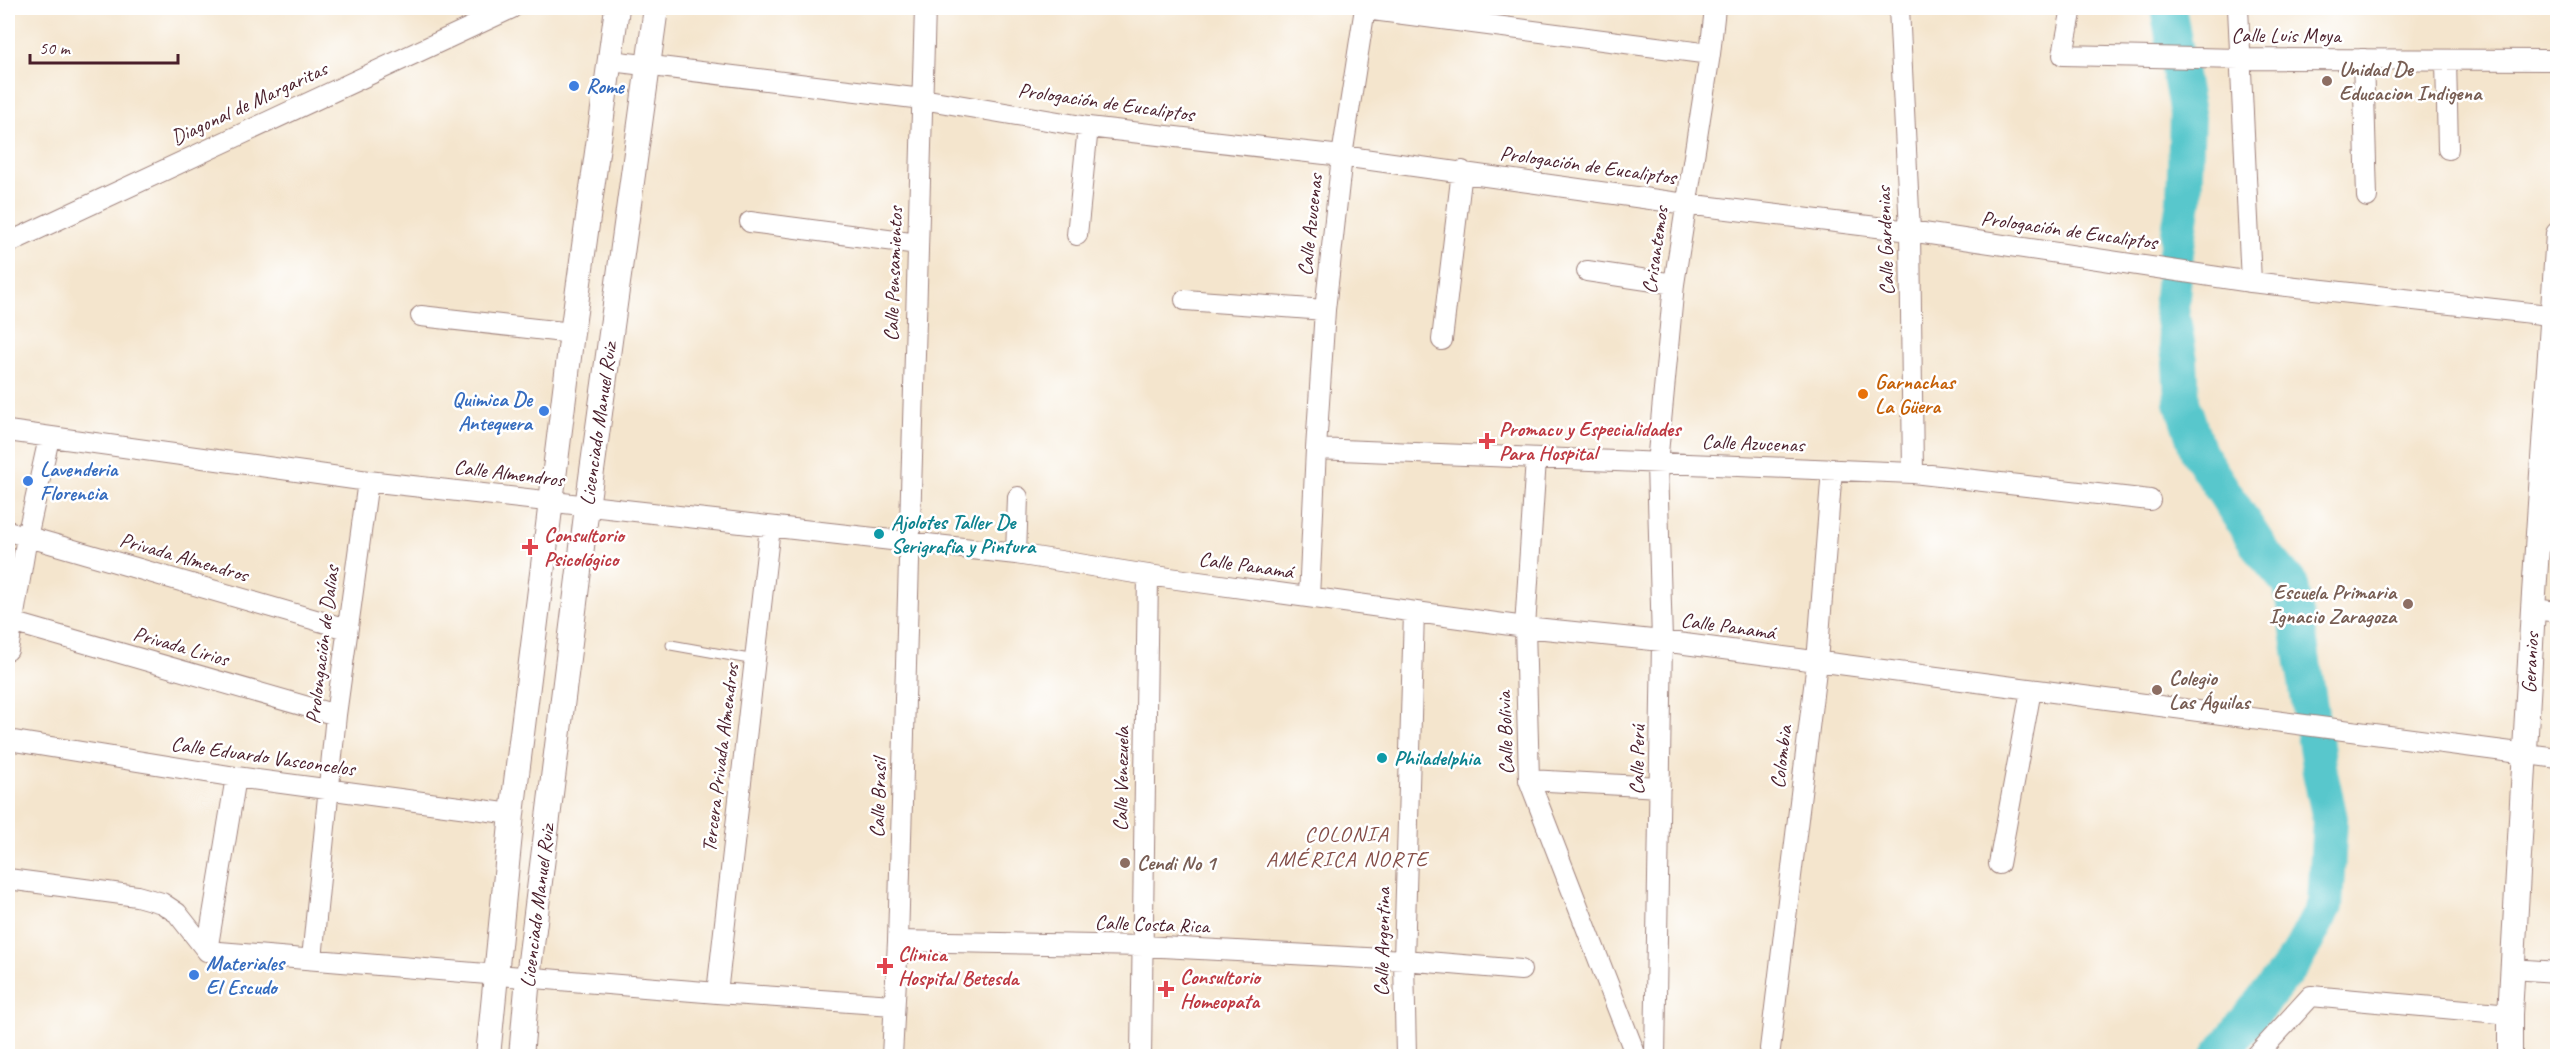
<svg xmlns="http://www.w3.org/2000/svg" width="2565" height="1064" font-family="Caveat,sans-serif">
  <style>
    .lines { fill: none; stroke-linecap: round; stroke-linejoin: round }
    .river { stroke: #59c7cc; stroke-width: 36 }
    .service-casing { stroke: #9f827c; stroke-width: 11 }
    .minor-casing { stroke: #9f827c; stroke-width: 22 }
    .tertiary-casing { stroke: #9f827c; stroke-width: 26 }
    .service { stroke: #fff; stroke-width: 9 }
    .minor { stroke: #fff; stroke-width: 20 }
    .tertiary { stroke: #fff; stroke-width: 24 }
    .education-dot { fill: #8d6e63; stroke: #fff; stroke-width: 2 }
    .shop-dot { fill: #3f7fe0; stroke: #fff; stroke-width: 2 }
    .food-dot { fill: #e8710a; stroke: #fff; stroke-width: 2 }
    .health-dot { fill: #e0444e; stroke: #fff; stroke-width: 2 }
    .culture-dot { fill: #0f9aa8; stroke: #fff; stroke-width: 2 }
    .labels { text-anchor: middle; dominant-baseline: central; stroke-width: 5; stroke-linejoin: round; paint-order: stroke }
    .street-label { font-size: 21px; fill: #4a1f2b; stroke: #fff }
    .education-label { font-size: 21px; font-weight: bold; fill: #785e54; stroke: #fff; text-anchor: start }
    .shop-label { font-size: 21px; font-weight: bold; fill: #366cbe; stroke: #fff; text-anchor: start }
    .food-label { font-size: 21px; font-weight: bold; fill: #c56008; stroke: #fff; text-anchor: start }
    .health-label { font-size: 21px; font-weight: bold; fill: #be3a42; stroke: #fff; text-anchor: start }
    .culture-label { font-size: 21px; font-weight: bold; fill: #0d838f; stroke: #fff; text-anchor: start }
    .neighbourhood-label { font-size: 22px; letter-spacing: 1.5px; fill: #854e47; stroke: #fff }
  </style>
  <rect width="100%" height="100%" fill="#fff"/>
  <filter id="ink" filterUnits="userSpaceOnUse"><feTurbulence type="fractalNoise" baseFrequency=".0167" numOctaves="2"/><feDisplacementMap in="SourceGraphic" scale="12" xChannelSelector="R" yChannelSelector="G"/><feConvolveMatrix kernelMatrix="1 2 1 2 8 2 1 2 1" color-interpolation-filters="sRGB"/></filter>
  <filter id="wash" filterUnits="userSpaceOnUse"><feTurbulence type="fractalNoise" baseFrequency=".008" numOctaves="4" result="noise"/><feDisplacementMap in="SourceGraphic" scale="24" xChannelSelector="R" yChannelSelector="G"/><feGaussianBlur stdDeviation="1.35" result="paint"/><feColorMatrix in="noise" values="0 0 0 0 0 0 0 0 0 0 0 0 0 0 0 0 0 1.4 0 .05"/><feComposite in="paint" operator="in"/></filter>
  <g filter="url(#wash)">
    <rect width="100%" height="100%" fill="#f4e5cd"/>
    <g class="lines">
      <path class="river" d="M2168,8L2187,114L2184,201L2176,252L2171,308L2180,361L2182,402L2198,452L2262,551L2291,585L2320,772L2330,819L2325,905L2298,956L2219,1056"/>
    </g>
  </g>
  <g filter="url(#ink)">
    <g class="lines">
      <defs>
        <path id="service" d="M671,645L755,660"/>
        <path id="minor" d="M1365,8L1342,156L1325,310L1316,449L1913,473L2150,500
          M1899,8L1910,231L1913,473
          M2072,8L2063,55L2240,59L2558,60
          M2238,8L2251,282
          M1365,9L1710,54
          M2363,59L2367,197
          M2446,60L2448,149
          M611,61L922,99L1088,127L1342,156L1686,204L1910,231L2251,282L2558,316
          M750,222L918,244
          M1077,235L1088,127
          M8,243L512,8
          M1587,271L1674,284
          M1185,300L1325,310
          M421,316L572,333
          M1442,340L1462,171
          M8,431L368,481L1016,554L1148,575L1525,627L1662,641L2558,758
          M1536,459L1525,627L1529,780L1636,1056
          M8,531L347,629
          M1016,554L1018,497
          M1309,597L1316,449
          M2533,609L2558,612
          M12,622L336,715
          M8,650L27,537L49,438
          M8,740L236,777L512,814
          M1529,780L1660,787
          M1999,864L2031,690
          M8,879L137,896L162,903L177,913L207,951L717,993L893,1005
          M898,941L1143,946L1404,960L1521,970
          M207,951L236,777
          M312,959L336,715L368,481
          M2512,969L2558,972
          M717,993L770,527
          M1770,1049L1817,662L1832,469
          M892,1056L898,941L925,8
          M1141,1056L1148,575
          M1406,1056L1404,960L1414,612
          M1655,1056L1662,641L1657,464L1674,284L1710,54L1715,8
          M2256,1056L2311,996L2510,1014"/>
        <path id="tertiary" d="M488,1056L512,814L572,333L617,8
          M521,1056L528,977L587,507L656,8
          M2510,1056V1014L2533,609L2558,234"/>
      </defs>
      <use href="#service" class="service-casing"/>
      <use href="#minor" class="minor-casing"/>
      <use href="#tertiary" class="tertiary-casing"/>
      <use href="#service" class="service"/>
      <use href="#minor" class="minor"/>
      <use href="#tertiary" class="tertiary"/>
    </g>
  </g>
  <g class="education-dot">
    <circle cx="2327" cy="81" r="6"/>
    <circle cx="2408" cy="604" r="6"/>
    <circle cx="2157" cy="690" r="6"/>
    <circle cx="1125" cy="863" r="6"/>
  </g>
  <g class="shop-dot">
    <circle cx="574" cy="86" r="6"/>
    <circle cx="544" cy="411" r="6"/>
    <circle cx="28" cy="481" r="6"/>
    <circle cx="194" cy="975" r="6"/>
  </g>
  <circle class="food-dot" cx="1863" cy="394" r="6"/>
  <g class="health-dot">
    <path d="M1484 432h6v6h6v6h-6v6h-6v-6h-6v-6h6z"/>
    <path d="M527 538h6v6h6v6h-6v6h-6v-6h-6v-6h6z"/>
    <path d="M882 957h6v6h6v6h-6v6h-6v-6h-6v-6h6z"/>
    <path d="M1163 980h6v6h6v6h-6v6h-6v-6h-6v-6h6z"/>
  </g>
  <g class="culture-dot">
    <circle cx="879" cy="534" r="6"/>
    <circle cx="1382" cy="758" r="6"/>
  </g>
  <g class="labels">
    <g class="street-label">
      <text x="2286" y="35">Calle Luis Moya</text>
      <text transform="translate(1106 102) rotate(8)">Prologación de Eucaliptos</text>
      <text transform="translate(249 103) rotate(-25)">Diagonal de Margaritas</text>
      <text transform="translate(1588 165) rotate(8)">Prologación de Eucaliptos</text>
      <text transform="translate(1310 225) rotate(-84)">Calle Azucenas</text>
      <text transform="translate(2069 230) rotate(8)">Prologación de Eucaliptos</text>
      <text transform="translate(1885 241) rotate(-92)">Calle Gardenias</text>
      <text transform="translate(1655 250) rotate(-82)">Crisantemos</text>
      <text transform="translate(893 274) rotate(-88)">Calle Pensamientos</text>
      <text transform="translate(598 424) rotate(-82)">Licenciado Manuel Ruiz</text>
      <text transform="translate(1753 443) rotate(2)">Calle Azucenas</text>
      <text transform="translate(509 473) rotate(7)">Calle Almendros</text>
      <text transform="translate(184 557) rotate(16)">Privada Almendros</text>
      <text transform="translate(1246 565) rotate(8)">Calle Panamá</text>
      <text transform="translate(1728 626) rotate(8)">Calle Panamá</text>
      <text transform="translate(322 645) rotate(-83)">Prolongación de Dalias</text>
      <text transform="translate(181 646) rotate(16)">Privada Lirios</text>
      <text transform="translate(2530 663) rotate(-87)">Geranios</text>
      <text transform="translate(1505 733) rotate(-92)">Calle Bolivia</text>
      <text transform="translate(263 756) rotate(8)">Calle Eduardo Vasconcelos</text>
      <text transform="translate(1781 757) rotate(-83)">Colombia</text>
      <text transform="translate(720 758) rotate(-83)">Tercera Privada Almendros</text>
      <text transform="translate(1637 760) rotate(-89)">Calle Perú</text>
      <text transform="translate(1121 779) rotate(-89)">Calle Venezuela</text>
      <text transform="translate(878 798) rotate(-88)">Calle Brasil</text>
      <text transform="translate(537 906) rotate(-83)">Licenciado Manuel Ruiz</text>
      <text transform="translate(1152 924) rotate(2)">Calle Costa Rica</text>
      <text transform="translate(1382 942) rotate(-89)">Calle Argentina</text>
    </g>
    <g class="education-label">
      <text x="2339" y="69">Unidad De<tspan x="2339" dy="24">Educacion Indigena</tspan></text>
      <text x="2396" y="592" text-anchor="end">Escuela Primaria<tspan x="2396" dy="24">Ignacio Zaragoza</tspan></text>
      <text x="2169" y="678">Colegio<tspan x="2169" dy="24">Las Águilas</tspan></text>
      <text x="1137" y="863">Cendi No 1</text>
    </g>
    <g class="shop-label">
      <text x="586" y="86">Rome</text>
      <text x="532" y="399" text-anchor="end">Quimica De<tspan x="532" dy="24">Antequera</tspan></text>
      <text x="40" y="469">Lavenderia<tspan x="40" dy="24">Florencia</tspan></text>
      <text x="206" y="963">Materiales<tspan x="206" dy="24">El Escudo</tspan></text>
    </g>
    <g class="food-label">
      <text x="1875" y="382">Garnachas<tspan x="1875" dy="24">La Güera</tspan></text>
    </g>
    <g class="health-label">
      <text x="1499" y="429">Promacu y Especialidades<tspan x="1499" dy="24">Para Hospital</tspan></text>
      <text x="544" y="535">Consultorio<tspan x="544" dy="24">Psicológico</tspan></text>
      <text x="898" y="954">Clinica<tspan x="898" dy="24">Hospital Betesda</tspan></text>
      <text x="1180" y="977">Consultorio<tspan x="1180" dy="24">Homeopata</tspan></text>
    </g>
    <g class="culture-label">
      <text x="891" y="522">Ajolotes Taller De<tspan x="891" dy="24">Serigrafia y Pintura</tspan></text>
      <text x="1394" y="758">Philadelphia</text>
    </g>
    <g class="neighbourhood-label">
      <text x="1347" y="834">COLONIA<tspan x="1347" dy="25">AMÉRICA NORTE</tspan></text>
    </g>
  </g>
  <rect width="2565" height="1064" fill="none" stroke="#fff" stroke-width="30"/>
  <path d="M30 54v9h148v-9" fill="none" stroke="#4a1f2b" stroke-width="3"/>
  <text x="39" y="54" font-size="18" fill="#4a1f2b" stroke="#ffffff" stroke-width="4.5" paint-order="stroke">50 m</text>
</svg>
